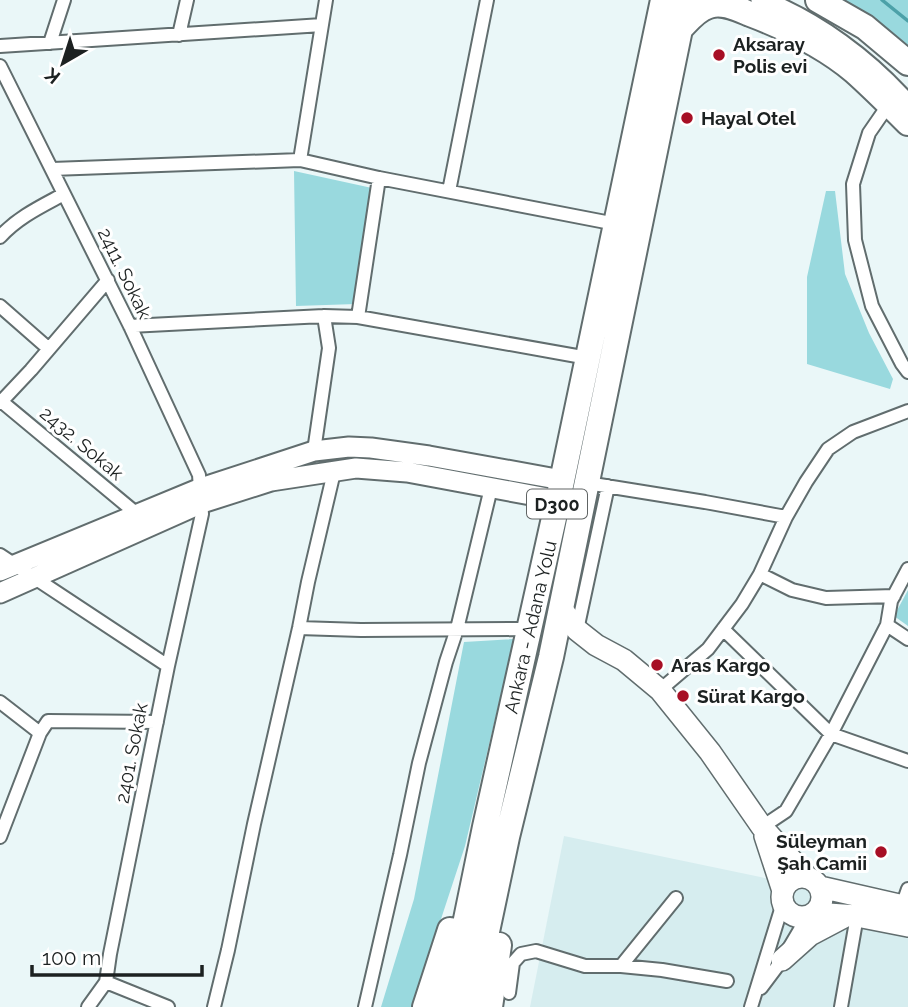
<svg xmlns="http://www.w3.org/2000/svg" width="908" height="1007" font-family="Raleway,sans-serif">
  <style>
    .built { fill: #d6edef }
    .green { fill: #99d9de }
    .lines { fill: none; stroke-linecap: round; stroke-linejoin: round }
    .stream { stroke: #4ca1a8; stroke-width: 3.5 }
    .street-casing { stroke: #616d6e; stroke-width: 16 }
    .secondary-casing { stroke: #616d6e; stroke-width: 23 }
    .primary-casing { stroke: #616d6e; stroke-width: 24 }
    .highway-casing { stroke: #616d6e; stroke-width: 28 }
    .street { stroke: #fff; stroke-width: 12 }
    .secondary { stroke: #fff; stroke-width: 19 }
    .primary { stroke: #fff; stroke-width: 21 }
    .highway { stroke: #fff; stroke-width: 24 }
    .poi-dot { fill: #a70f25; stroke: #fff; stroke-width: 2.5 }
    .labels { text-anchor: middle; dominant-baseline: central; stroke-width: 6; stroke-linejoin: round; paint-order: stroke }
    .shield { fill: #fff; stroke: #606464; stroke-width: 2 }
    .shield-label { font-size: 18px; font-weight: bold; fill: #1c2121 }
    .poi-label { font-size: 19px; font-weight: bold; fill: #1c2121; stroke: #fff; text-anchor: start }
    .street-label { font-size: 19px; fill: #1c2121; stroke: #fff }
  </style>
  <rect width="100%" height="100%" fill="#eaf7f8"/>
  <path class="built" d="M564,836L908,908V1007H530Z"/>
  <path class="green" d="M841,0H908V53Z
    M294,171L372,188L356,304L296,306Z
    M826,191H835L845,274L869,333L893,379L890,389L807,364V277Z
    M908,590V626L894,616Z
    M514,639L465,846L419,986L415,1007H381L414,899L464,642Z"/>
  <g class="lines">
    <path class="stream" d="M882,0L908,21"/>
    <defs>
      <path id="street" d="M179,35L187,0
        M50,43L64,0
        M0,46L322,25
        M0,66L130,326L199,475L202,514L168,666L110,954L106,982L88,1007
        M889,104L869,133L853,184L855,240L872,306L902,364L908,372
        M300,160L326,0
        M52,169L300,160L379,178L616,224
        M449,191L487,0
        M0,237C18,217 42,206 64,194
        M0,306L49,349
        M358,317L379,178
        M130,326L324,316L358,317L588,358
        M1,401L137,514
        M0,403L31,370L108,280
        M314,451L329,348L324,316
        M587,483L705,502L786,517
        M0,555L168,666
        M760,574L792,590L826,598L894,596
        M887,625L908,639
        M299,628L361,630L529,629
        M723,629L831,734L908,761
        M577,630L608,486
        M660,690L708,649L742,604L760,574L786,517L806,482L828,449L853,432L908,411
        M0,702L40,733L48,721L157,722
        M762,827L786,811L831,734L887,625L891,601L908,569
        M0,837L40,733
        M902,906L908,889
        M621,966L676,898
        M106,982L168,1007
        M761,988L782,960L808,916
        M509,993L513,963L521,954L536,951L585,966H621L662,970L727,981
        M214,1007L228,950L254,824L299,628L308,582L334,472
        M365,1007L400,855L419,763L446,662L457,629L491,488
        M751,1007L783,903
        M841,1007L857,916"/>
      <path id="secondary" d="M761,0C817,22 868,60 908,105
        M0,571L201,488L314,451L349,447L371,448L429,456L562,480
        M0,593L202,503L271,481L356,468L407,472L558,500"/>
      <path id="primary" d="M561,608L577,630L596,645L624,660L660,690L710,752L762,827L807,877
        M765,836L783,891
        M782 897a20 20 0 1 1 40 0a20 20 0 1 1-40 0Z
        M820,887L908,907
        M814,913L857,916L908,926
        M782,960L810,935L846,916"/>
      <path id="highway" d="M818,0L865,27L908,63
        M680,29C688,21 697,9 709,6C722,1 738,9 750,14C787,28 823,45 854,71C872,87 890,105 908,123
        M425,1007L450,930
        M448,1007L485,827L558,500L663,0
        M471,1007L507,837L551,657L686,0
        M490,1007L499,945"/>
    </defs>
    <use href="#street" class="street-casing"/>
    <use href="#secondary" class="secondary-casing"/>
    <use href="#primary" class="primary-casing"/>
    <use href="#highway" class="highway-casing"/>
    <use href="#street" class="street"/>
    <use href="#secondary" class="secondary"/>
    <use href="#primary" class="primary"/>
    <use href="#highway" class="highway"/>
  </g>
  <g class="poi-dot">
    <circle cx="719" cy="55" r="7"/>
    <circle cx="687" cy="118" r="7"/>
    <circle cx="657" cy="665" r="7"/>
    <circle cx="683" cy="696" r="7"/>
    <circle cx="881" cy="852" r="7"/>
  </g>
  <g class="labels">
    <rect class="shield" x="527" y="489.5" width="60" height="29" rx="5"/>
    <g class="shield-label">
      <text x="557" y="504">D300</text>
    </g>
    <g class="poi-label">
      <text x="733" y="44">Aksaray<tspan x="733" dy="22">Polis evi</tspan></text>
      <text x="701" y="118">Hayal Otel</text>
      <text x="671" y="665">Aras Kargo</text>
      <text x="697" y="696">Sürat Kargo</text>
      <text x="867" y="841" text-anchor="end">Süleyman<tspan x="867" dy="22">Şah Camii</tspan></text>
    </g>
    <g class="street-label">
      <text transform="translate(125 273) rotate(64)">2411. Sokak</text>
      <text transform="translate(82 443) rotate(40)">2432. Sokak</text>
      <text transform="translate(530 627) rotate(-77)">Ankara - Adana Yolu</text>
      <text transform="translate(131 753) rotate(-79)">2401. Sokak</text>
    </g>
  </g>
  <g transform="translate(63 63) rotate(219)" stroke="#ffffff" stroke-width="5" paint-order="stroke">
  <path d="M0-5L12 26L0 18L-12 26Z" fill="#1c2121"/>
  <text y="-10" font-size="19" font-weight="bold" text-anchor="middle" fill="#1c2121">K</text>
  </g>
  <path d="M32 965v10h170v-10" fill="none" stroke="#1c2121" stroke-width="3.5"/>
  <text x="42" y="965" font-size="21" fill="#1c2121" stroke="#ffffff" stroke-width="5" paint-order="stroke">100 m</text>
</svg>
